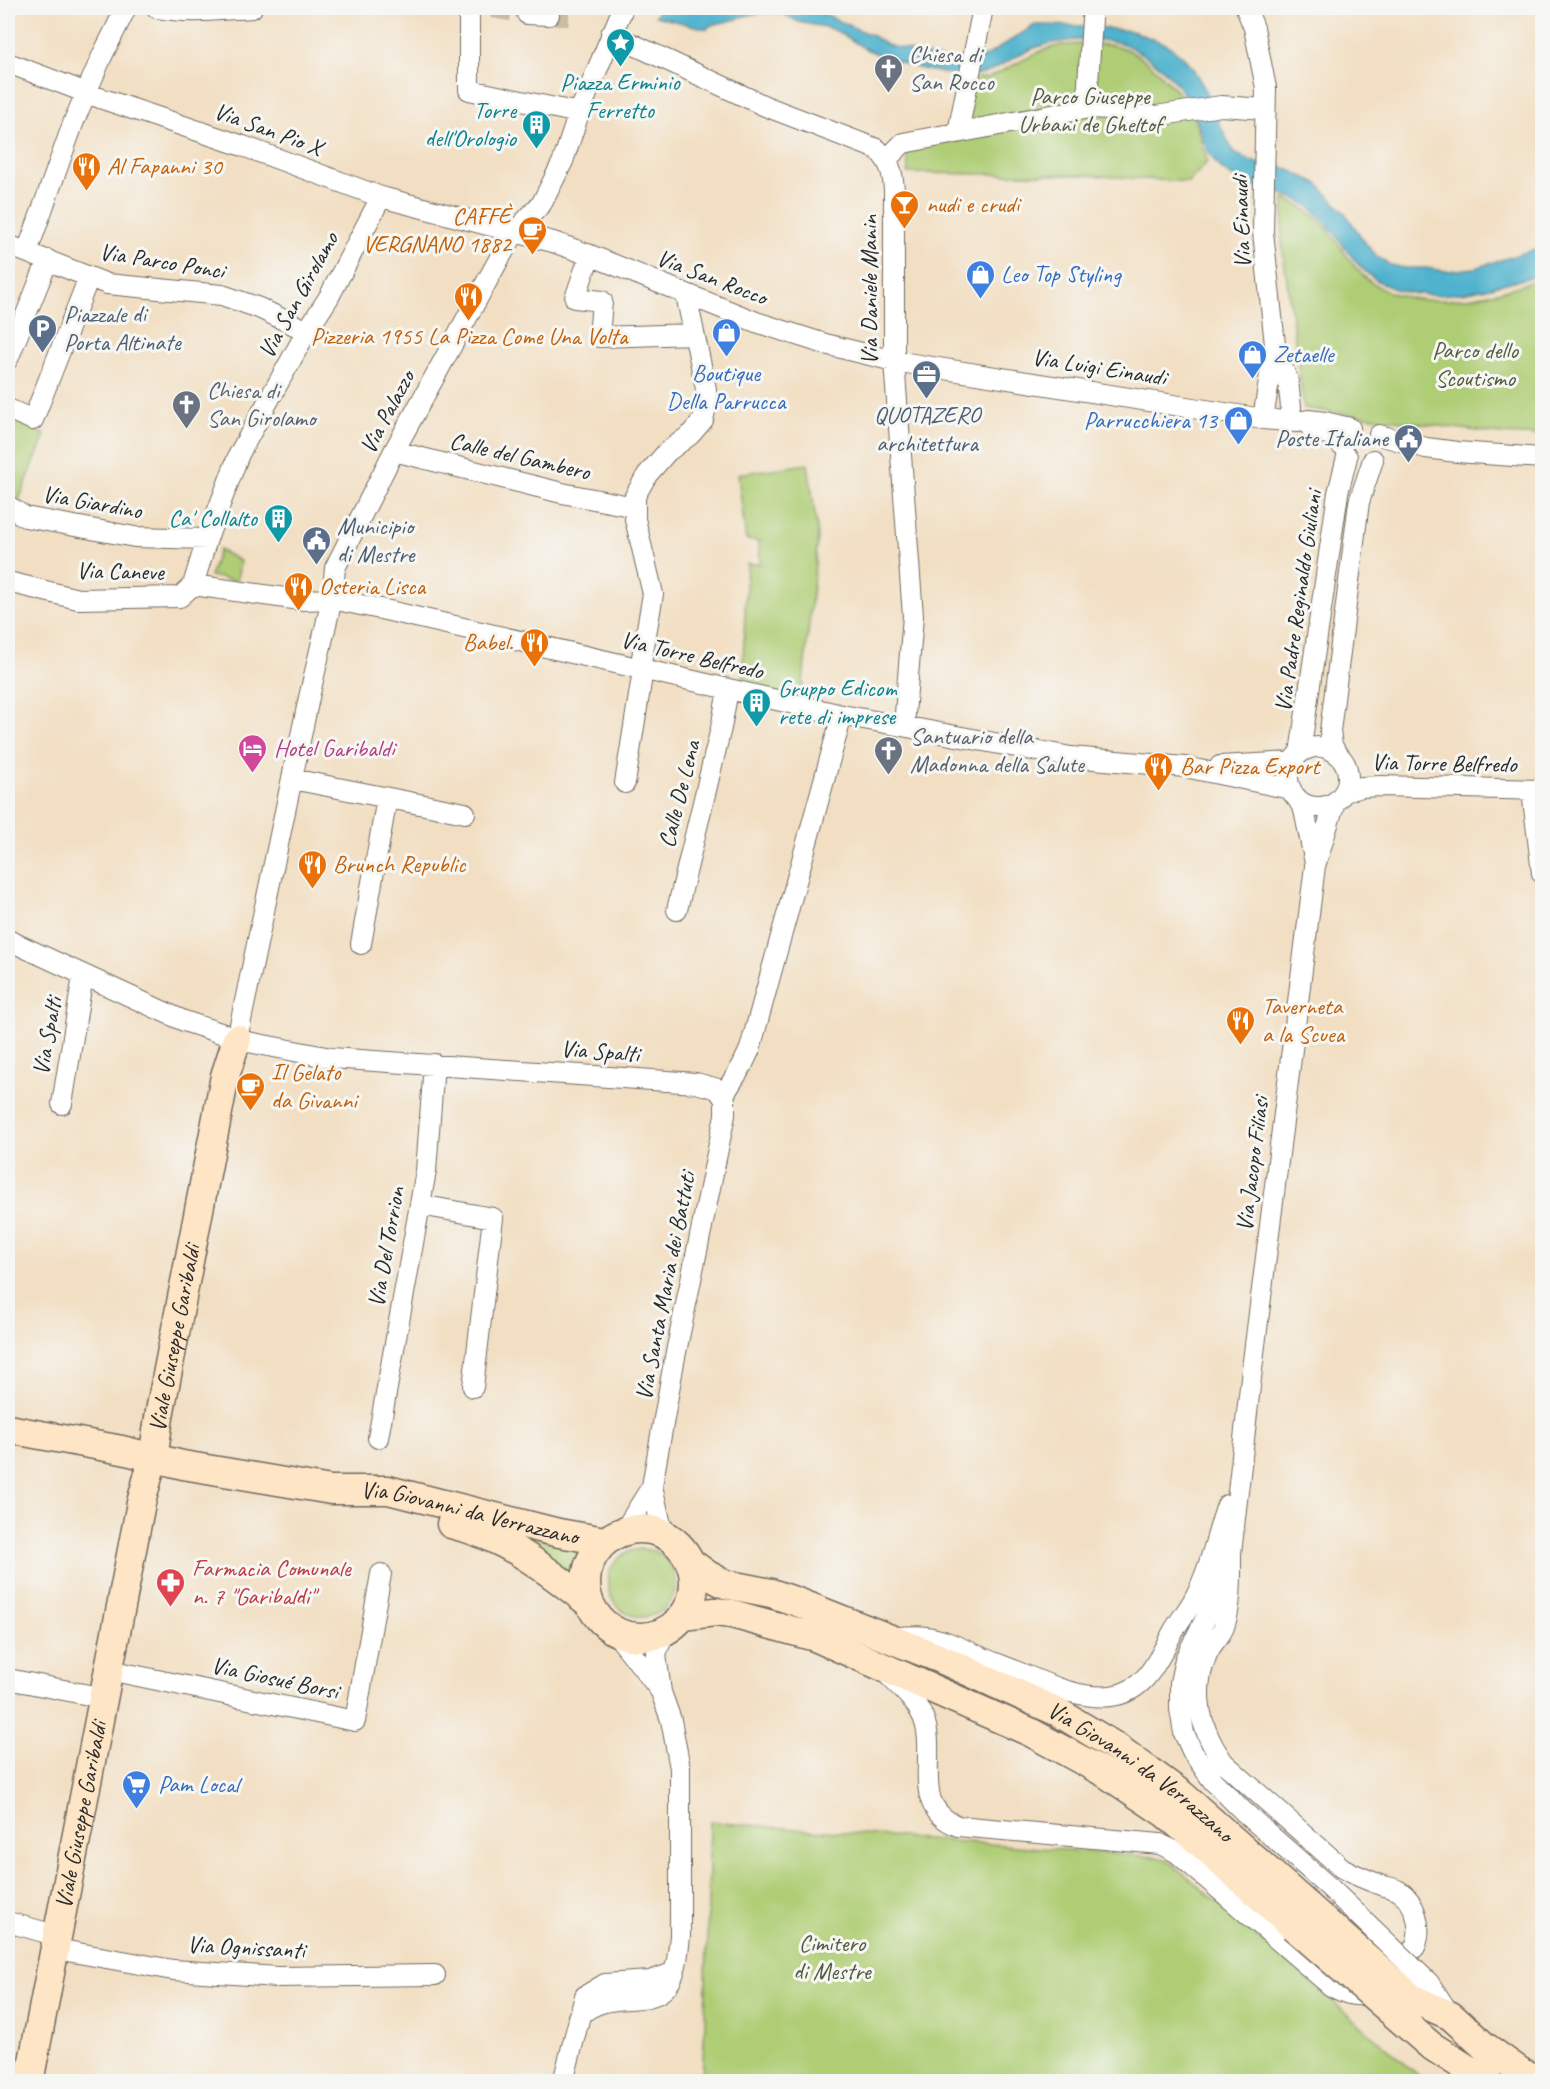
<svg xmlns="http://www.w3.org/2000/svg" width="1550" height="2089" font-family="Caveat,sans-serif">
  <style>
    .green { fill: #afcd74; stroke: #6d7c50; stroke-width: 1.5 }
    .water { fill: #50b2ce; stroke: #3e6e7c; stroke-width: 1.5 }
    .lines { fill: none; stroke-linecap: round; stroke-linejoin: round }
    .street-tunnel { stroke: #cabba5; stroke-width: 20; stroke-dasharray: 20 10; stroke-linecap: butt }
    .street-casing { stroke: #716a60; stroke-width: 22 }
    .secondary-casing { stroke: #716a60; stroke-width: 31 }
    .street { stroke: #fff; stroke-width: 20 }
    .secondary { stroke: #fde5c5; stroke-width: 28 }
    .street-bridge-casing { stroke: #716a60; stroke-width: 22; stroke-linecap: butt }
    .secondary-bridge-casing { stroke: #716a60; stroke-width: 31; stroke-linecap: butt }
    .street-bridge { stroke: #fff; stroke-width: 20 }
    .secondary-bridge { stroke: #fde5c5; stroke-width: 28 }
    .labels { text-anchor: middle; dominant-baseline: central; stroke-width: 6; stroke-linejoin: round; paint-order: stroke }
    .worship-label { font-size: 24px; fill: #5b616d; stroke: #f6f6f2; text-anchor: start }
    .culture-label { font-size: 24px; fill: #0d838f; stroke: #f6f6f2; text-anchor: end }
    .park-label { font-size: 24px; fill: #535c41; stroke: #f6f6f2 }
    .street-label { font-size: 24px; fill: #2b2b2b; stroke: #f6f6f2 }
    .food-label { font-size: 24px; fill: #c56008; stroke: #f6f6f2; text-anchor: start }
    .shop-label { font-size: 24px; fill: #366cbe; stroke: #f6f6f2; text-anchor: start }
    .service-label { font-size: 24px; fill: #4e5e75; stroke: #f6f6f2; text-anchor: start }
    .hotel-label { font-size: 24px; fill: #b23c85; stroke: #f6f6f2; text-anchor: start }
    .health-label { font-size: 24px; fill: #be3a42; stroke: #f6f6f2; text-anchor: start }
  </style>
  <rect width="100%" height="100%" fill="#f6f6f2"/>
  <filter id="ink" filterUnits="userSpaceOnUse"><feTurbulence type="fractalNoise" baseFrequency=".0167" numOctaves="2"/><feDisplacementMap in="SourceGraphic" scale="12" xChannelSelector="R" yChannelSelector="G"/><feConvolveMatrix kernelMatrix="1 2 1 2 8 2 1 2 1" color-interpolation-filters="sRGB"/></filter>
  <filter id="wash" filterUnits="userSpaceOnUse"><feTurbulence type="fractalNoise" baseFrequency=".008" numOctaves="4" result="noise"/><feDisplacementMap in="SourceGraphic" scale="24" xChannelSelector="R" yChannelSelector="G"/><feGaussianBlur stdDeviation="1.35" result="paint"/><feColorMatrix in="noise" values="0 0 0 0 0 0 0 0 0 0 0 0 0 0 0 0 0 1.4 0 .05"/><feComposite in="paint" operator="in"/></filter>
  <g filter="url(#wash)">
    <rect width="100%" height="100%" fill="#f2dfc3"/>
    <path class="green" d="M1092,44C1101,45 1111,44 1120,47C1148,55 1184,95 1195,121C1201,136 1200,145 1208,161L1189,182L1086,175L908,173L907,147L961,137L972,79L990,77L1041,51L1060,45Z
      M1284,198C1295,203 1306,209 1316,217C1332,231 1342,251 1356,268C1399,320 1488,298 1542,278V436L1500,434L1304,408L1282,244Z
      M8,418L45,435L17,505L8,500Z
      M808,464L818,536L801,701L742,689L747,564H760L759,541L746,540L738,474Z
      M219,550L240,561L237,581L210,576Z
      M504,1531L588,1548L578,1559L576,1577Z
      M608 1583a34 34 0 1 1 68 0a34 34 0 1 1-68 0Z
      M710,1822L1157,1857L1168,1860L1425,2081H702L705,2021Z"/>
    <path class="water" d="M660,8H806L830,16L836,20L871,35L887,45L955,62L979,59L988,55L1035,25L1084,26L1132,31L1166,44L1182,56L1192,67L1215,106L1219,123L1234,153L1259,164L1283,167L1317,183L1345,213L1366,244L1377,256L1390,265L1405,268H1425L1447,271L1475,268L1542,247V274C1531,278 1518,280 1506,283C1457,297 1394,307 1357,263C1341,244 1329,221 1308,206C1279,186 1239,191 1216,163C1205,150 1202,136 1197,121C1188,93 1163,64 1137,51C1131,47 1123,43 1115,42C1090,37 1046,40 1023,53C1003,63 987,78 963,75C931,73 897,63 868,50C855,44 844,33 831,29C821,25 810,25 799,22C792,19 785,14 778,13C766,11 751,15 740,17L737,19L711,25L707,29L655,16Z"/>
  </g>
  <g filter="url(#ink)">
    <g class="lines">
      <path class="street-tunnel" d="M492,8L527,14
        M549,15L579,17"/>
      <defs>
        <path id="street" d="M157,8C189,14 220,10 252,8
          M469,8V90L579,113
          M1246,8L1254,28L1266,88L1263,232L1276,354L1288,380L1291,407L1288,422
          M527,14L549,15
          M611,34L765,106L877,149C890,162 893,172 894,191V361L913,616L904,726
          M8,63L100,98L243,146L381,197L553,242L590,255L756,322L825,344L894,361L1263,419L1297,422L1308,420L1325,422L1350,428
          M1089,108L1088,84L1092,19
          M958,132L983,8
          M887,159L903,143L1089,108L1109,109L1130,115L1156,116L1221,106L1265,109
          M8,245L107,284L222,295L259,308L307,331
          M27,252L74,121L102,56L126,8
          M590,255L575,298L602,301L599,337L694,334
          M8,359L48,260
          M8,409L33,420L89,277
          M1263,419L1272,362L1276,354
          M1312,430L1331,435L1342,446
          M1379,435L1426,448L1457,452L1542,458
          M394,451L562,493L635,507
          M8,506L25,517L135,537L207,539
          M8,582L78,599L180,597L193,585
          M193,585L300,600L332,599L385,610L842,715L1071,757L1185,767L1291,789
          M193,585L207,539L239,454L307,331L329,297L381,197
          M640,669L653,594L635,519V496L647,475L667,452L690,435L703,420L706,407V389L686,295
          M1288 777a30 30 0 1 1 60 0a30 30 0 1 1-60 0Z
          M1300,753L1338,493L1347,457
          M1337,754L1332,745L1330,731L1359,502L1373,460
          M1220,766L1292,762
          M292,779L465,813
          M625,783L643,670
          M1532,791L1542,873
          M1344,792L1362,787L1380,786L1542,790
          M1297,798L1304,810L1315,863
          M677,910L721,728L728,690
          M8,940L184,1021L248,1042L331,1058L696,1083L718,1089L725,1100V1115L674,1362L652,1486L624,1531
          M361,944L387,798
          M237,1039L310,693L332,599L335,568L394,451L498,261L515,232L542,203L563,161L579,113L623,8
          M723,1096L742,1066L750,1049L842,715
          M62,1104L83,976
          M420,1205L493,1218L473,1387
          M378,1438L426,1171L434,1064
          M652,1486L661,1525L668,1536
          M614,1631L660,1690
          M898,1637C907,1637 917,1635 926,1637C950,1640 975,1656 998,1664C1034,1677 1072,1700 1111,1696C1147,1692 1159,1657 1174,1630C1180,1620 1188,1610 1194,1599C1210,1570 1216,1536 1227,1505
          M109,1670L355,1721L381,1574
          M887,1674C900,1687 916,1701 923,1717C939,1754 908,1807 958,1826L1160,1844L1176,1852L1331,1986C1359,2001 1368,1998 1388,1975C1397,1966 1406,1956 1415,1947C1423,1929 1416,1902 1399,1891C1394,1888 1387,1887 1381,1885C1367,1880 1355,1875 1342,1868L1224,1763C1200,1730 1191,1693 1207,1654C1211,1644 1220,1637 1224,1627C1232,1604 1231,1577 1231,1553
          M8,1679L104,1698
          M1328,1886L1244,1812L1213,1781L1193,1753L1184,1733L1180,1709V1683L1185,1659L1214,1602L1231,1553L1252,1369L1315,866L1335,802
          M8,1922L58,1936
          M56,1949L173,1970L278,1977L435,1975
          M578,2017C607,1988 643,2008 664,1989C677,1978 678,1952 680,1936V1768L671,1720L661,1692L656,1654L665,1631
          M563,2082L585,1996L605,1984L650,1981L673,1973"/>
        <g id="secondary">
          <path id="s1" d="M8,1429L122,1450L183,1465L331,1490H388L559,1533L605,1541"/>
          <path d="M451,1524C505,1536 547,1570 589,1603"/>
          <circle cx="640" cy="1583" r="54"/>
          <path id="s2" d="M690,1562L708,1575L725,1584L771,1593L800,1603L941,1659L1058,1712L1116,1747L1181,1794L1309,1907"/>
          <path d="M683,1616L715,1612L732,1614L815,1637L1030,1732L1105,1773L1166,1814L1203,1845L1293,1926"/>
          <path d="M1522,2073L1542,2080"/>
          <path id="s3" d="M29,2082L141,1503L153,1458L160,1411L225,1076L237,1039"/>
        </g>
      </defs>
      <use href="#street" class="street-casing"/>
      <use href="#secondary" class="secondary-casing"/>
      <use href="#street" class="street"/>
      <use href="#secondary" class="secondary"/>
      <defs>
        <path id="street-bridge" d="M1328,1886L1429,1983L1451,2016"/>
        <path id="secondary-bridge" d="M1309,1907L1413,1999L1451,2016L1484,2046L1522,2073
          M1293,1926L1430,2045L1488,2082"/>
      </defs>
      <use href="#street-bridge" class="street-bridge-casing"/>
      <use href="#secondary-bridge" class="secondary-bridge-casing"/>
      <use href="#street-bridge" class="street-bridge"/>
      <use href="#secondary-bridge" class="secondary-bridge"/>
    </g>
  </g>
  <defs>
    <symbol id="sight-pin" viewBox="-11 -11 22 30"><path d="M0 17L-7.5 6A9.5 9.5 0 1 1 7.5 6Z" fill="#0f9aa8" stroke="#f6f6f2"/><path d="M0-6L1.8-2.2L6-1.7L2.9 1.2L3.7 5.4L0 3.3L-3.7 5.4L-2.9 1.2L-6-1.7L-1.8-2.2Z" fill="#fff"/></symbol>
    <symbol id="church-pin" viewBox="-11 -11 22 30"><path d="M0 17L-7.5 6A9.5 9.5 0 1 1 7.5 6Z" fill="#6b7280" stroke="#f6f6f2"/><path d="M-1.2-6h2.4v3.5h3.3v2.4h-3.3V6h-2.4V-.1h-3.3v-2.4h3.3Z" fill="#fff"/></symbol>
    <symbol id="building-pin" viewBox="-11 -11 22 30"><path d="M0 17L-7.5 6A9.5 9.5 0 1 1 7.5 6Z" fill="#0f9aa8" stroke="#f6f6f2"/><path d="M-4-6H4V6H1V3H-1V6H-4ZM-2.5-4.3h1.7v1.8h-1.7ZM.8-4.3h1.7v1.8H.8ZM-2.5-1h1.7V.8h-1.7ZM.8-1h1.7V.8H.8Z" fill="#fff"/></symbol>
    <symbol id="restaurant-pin" viewBox="-11 -11 22 30"><path d="M0 17L-7.5 6A9.5 9.5 0 1 1 7.5 6Z" fill="#e8710a" stroke="#f6f6f2"/><path d="M-5-6h1v4h1v-4h1v4h1v-4h1v5L-1.5 .5V6h-2V.5L-5-1ZM5-6V6H3V1.5H1.5Q1.5-4 5-6Z" fill="#fff"/></symbol>
    <symbol id="bar-pin" viewBox="-11 -11 22 30"><path d="M0 17L-7.5 6A9.5 9.5 0 1 1 7.5 6Z" fill="#e8710a" stroke="#f6f6f2"/><path d="M-6-5H6L.8 .8V4.5H3.5V6h-7V4.5H-.8V.8Z" fill="#fff"/></symbol>
    <symbol id="cafe-pin" viewBox="-11 -11 22 30"><path d="M0 17L-7.5 6A9.5 9.5 0 1 1 7.5 6Z" fill="#e8710a" stroke="#f6f6f2"/><path d="M-5.5-4.5H6V0H3Q3 3.5 0 3.5H-2.5Q-5.5 3.5-5.5 0ZM3-3.2v2h1.7v-2ZM-6 4.5H4V6H-6Z" fill="#fff"/></symbol>
    <symbol id="shop-pin" viewBox="-11 -11 22 30"><path d="M0 17L-7.5 6A9.5 9.5 0 1 1 7.5 6Z" fill="#3f7fe0" stroke="#f6f6f2"/><path d="M-5-2.5h2.3a2.7 3.5 0 0 1 5.4 0H5L5.5 6h-11ZM-1.5-2.5h3a1.5 2.3 0 0 0-3 0Z" fill="#fff"/></symbol>
    <symbol id="parking-pin" viewBox="-11 -11 22 30"><path d="M0 17L-7.5 6A9.5 9.5 0 1 1 7.5 6Z" fill="#5c6f8a" stroke="#f6f6f2"/><path d="M-3.5-5.5H1a3.5 3.5 0 0 1 0 7H-1V5.5H-3.5ZM-1-3.4V-.6H.8a1.4 1.4 0 0 0 0-2.8Z" fill="#fff"/></symbol>
    <symbol id="office-pin" viewBox="-11 -11 22 30"><path d="M0 17L-7.5 6A9.5 9.5 0 1 1 7.5 6Z" fill="#5c6f8a" stroke="#f6f6f2"/><path d="M-6-3h4V-5.5h4V-3h4V5H-6ZM-1-4.5V-3h2v-1.5ZM-6 0V1H6V0Z" fill="#fff"/></symbol>
    <symbol id="civic-pin" viewBox="-11 -11 22 30"><path d="M0 17L-7.5 6A9.5 9.5 0 1 1 7.5 6Z" fill="#5c6f8a" stroke="#f6f6f2"/><path d="M-.6-6.5H3V-4.5H.6V-3L4-1V1h2V6H-6V1h2V-1L-.6-3ZM-1.2 2.5V6h2.4V2.5Z" fill="#fff"/></symbol>
    <symbol id="hotel-pin" viewBox="-11 -11 22 30"><path d="M0 17L-7.5 6A9.5 9.5 0 1 1 7.5 6Z" fill="#d1479c" stroke="#f6f6f2"/><path d="M-6-4.5h1.5V1H6V5H4.5V3h-9V5H-6ZM-4 0a1.8 1.8 0 1 1 3.6 0ZM.5 0V-2.5h3Q6-2.5 6 0Z" fill="#fff"/></symbol>
    <symbol id="pharmacy-pin" viewBox="-11 -11 22 30"><path d="M0 17L-7.5 6A9.5 9.5 0 1 1 7.5 6Z" fill="#e0444e" stroke="#f6f6f2"/><path d="M-2-6h4v4h4v4h-4v4h-4v-4h-4v-4h4Z" fill="#fff"/></symbol>
    <symbol id="supermarket-pin" viewBox="-11 -11 22 30"><path d="M0 17L-7.5 6A9.5 9.5 0 1 1 7.5 6Z" fill="#3f7fe0" stroke="#f6f6f2"/><path d="M-6-5.5h2.5l.6 2H6L4.5 2H-2.5L-4.4-4H-6ZM-1.5 3.2a1.3 1.3 0 1 0 .1 0ZM3 3.2a1.3 1.3 0 1 0 .1 0Z" fill="#fff"/></symbol>
  </defs>
  <g fill-rule="evenodd">
    <use href="#sight-pin" x="604" y="26" width="33" height="45"/>
    <use href="#church-pin" x="872" y="52" width="33" height="45"/>
    <use href="#building-pin" x="520" y="108" width="33" height="45"/>
    <use href="#restaurant-pin" x="70" y="150" width="33" height="45"/>
    <use href="#bar-pin" x="888" y="188" width="33" height="45"/>
    <use href="#cafe-pin" x="516" y="214" width="33" height="45"/>
    <use href="#shop-pin" x="964" y="258" width="33" height="45"/>
    <use href="#restaurant-pin" x="452" y="280" width="33" height="45"/>
    <use href="#parking-pin" x="26" y="312" width="33" height="45"/>
    <use href="#shop-pin" x="710" y="316" width="33" height="45"/>
    <use href="#shop-pin" x="1236" y="338" width="33" height="45"/>
    <use href="#office-pin" x="910" y="358" width="33" height="45"/>
    <use href="#church-pin" x="170" y="388" width="33" height="45"/>
    <use href="#shop-pin" x="1222" y="404" width="33" height="45"/>
    <use href="#civic-pin" x="1392" y="422" width="33" height="45"/>
    <use href="#building-pin" x="262" y="502" width="33" height="45"/>
    <use href="#civic-pin" x="300" y="524" width="33" height="45"/>
    <use href="#restaurant-pin" x="282" y="570" width="33" height="45"/>
    <use href="#restaurant-pin" x="518" y="626" width="33" height="45"/>
    <use href="#building-pin" x="740" y="686" width="33" height="45"/>
    <use href="#hotel-pin" x="236" y="732" width="33" height="45"/>
    <use href="#church-pin" x="872" y="734" width="33" height="45"/>
    <use href="#restaurant-pin" x="1142" y="750" width="33" height="45"/>
    <use href="#restaurant-pin" x="296" y="848" width="33" height="45"/>
    <use href="#restaurant-pin" x="1224" y="1004" width="33" height="45"/>
    <use href="#cafe-pin" x="234" y="1070" width="33" height="45"/>
    <use href="#pharmacy-pin" x="154" y="1566" width="33" height="45"/>
    <use href="#supermarket-pin" x="120" y="1768" width="33" height="45"/>
  </g>
  <g class="labels">
    <g class="worship-label">
      <text x="909" y="54">Chiesa di<tspan x="909" dy="28">San Rocco</tspan></text>
      <text x="207" y="390">Chiesa di<tspan x="207" dy="28">San Girolamo</tspan></text>
      <text x="910" y="736">Santuario della<tspan x="910" dy="28">Madonna della Salute</tspan></text>
    </g>
    <g class="culture-label">
      <text x="620" y="82" text-anchor="middle">Piazza Erminio<tspan x="620" dy="28">Ferretto</tspan></text>
      <text x="516" y="110">Torre<tspan x="516" dy="28">dell'Orologio</tspan></text>
      <text x="257" y="518">Ca' Collalto</text>
      <text x="778" y="688" text-anchor="start">Gruppo Edicom<tspan x="778" dy="28">rete di imprese</tspan></text>
    </g>
    <g class="park-label">
      <text x="1090" y="96">Parco Giuseppe<tspan x="1090" dy="28">Urbani de Gheltof</tspan></text>
      <text x="1475" y="350">Parco dello<tspan x="1475" dy="28">Scoutismo</tspan></text>
      <text x="832" y="1943">Cimitero<tspan x="832" dy="28">di Mestre</tspan></text>
    </g>
    <g class="street-label">
      <text transform="translate(268 129) rotate(20)">Via San Pio X</text>
      <text transform="translate(1241 222) rotate(-92)">Via Einaudi</text>
      <text transform="translate(162 261) rotate(9)">Via Parco Ponci</text>
      <text transform="translate(712 277) rotate(21)">Via San Rocco</text>
      <text transform="translate(869 290) rotate(-90)">Via Daniele Manin</text>
      <text transform="translate(298 295) rotate(-61)">Via San Girolamo</text>
      <text transform="translate(1099 367) rotate(9)">Via Luigi Einaudi</text>
      <text transform="translate(387 412) rotate(-62)">Via Palazzo</text>
      <text transform="translate(520 456) rotate(13)">Calle del Gambero</text>
      <text transform="translate(92 502) rotate(10)">Via Giardino</text>
      <text transform="translate(120 571) rotate(1)">Via Caneve</text>
      <text transform="translate(1298 601) rotate(-82)">Via Padre Reginaldo Giuliani</text>
      <text transform="translate(692 655) rotate(13)">Via Torre Belfredo</text>
      <text transform="translate(1444 763) rotate(1)">Via Torre Belfredo</text>
      <text transform="translate(679 794) rotate(-76)">Calle De Lena</text>
      <text transform="translate(47 1036) rotate(-80)">Via Spalti</text>
      <text transform="translate(600 1051) rotate(4)">Via Spalti</text>
      <text transform="translate(1252 1164) rotate(-83)">Via Jacopo Filiasi</text>
      <text transform="translate(386 1247) rotate(-80)">Via Del Torrion</text>
      <text transform="translate(665 1286) rotate(-79)">Via Santa Maria dei Battuti</text>
      <text stroke="none"><textPath href="#s3" startOffset="758">Viale Giuseppe Garibaldi</textPath></text>
      <text stroke="none"><textPath href="#s1" startOffset="470">Via Giovanni da Verrazzano</textPath></text>
      <text transform="translate(275 1678) rotate(12)">Via Giosué Borsi</text>
      <text stroke="none"><textPath href="#s2" startOffset="501">Via Giovanni da Verrazzano</textPath></text>
      <text stroke="none"><textPath href="#s3" startOffset="272">Viale Giuseppe Garibaldi</textPath></text>
      <text transform="translate(246 1947) rotate(3)">Via Ognissanti</text>
    </g>
    <g class="food-label">
      <text x="107" y="166">Al Fapanni 30</text>
      <text x="926" y="204">nudi e crudi</text>
      <text x="511" y="216" text-anchor="end">CAFFÈ<tspan x="511" dy="28">VERGNANO 1882</tspan></text>
      <text x="469" y="336" text-anchor="middle">Pizzeria 1955 La Pizza Come Una Volta</text>
      <text x="319" y="586">Osteria Lisca</text>
      <text x="513" y="642" text-anchor="end">Babel.</text>
      <text x="1180" y="766">Bar Pizza Export</text>
      <text x="333" y="864">Brunch Republic</text>
      <text x="1262" y="1006">Taverneta<tspan x="1262" dy="28">a la Scuea</tspan></text>
      <text x="271" y="1072">Il Gelato<tspan x="271" dy="28">da Givanni</tspan></text>
    </g>
    <g class="shop-label">
      <text x="1001" y="274">Leo Top Styling</text>
      <text x="1273" y="354">Zetaelle</text>
      <text x="726" y="373" text-anchor="middle">Boutique<tspan x="726" dy="28">Della Parrucca</tspan></text>
      <text x="1217" y="420" text-anchor="end">Parrucchiera 13</text>
      <text x="158" y="1784">Pam Local</text>
    </g>
    <g class="service-label">
      <text x="64" y="314">Piazzale di<tspan x="64" dy="28">Porta Altinate</tspan></text>
      <text x="927" y="415" text-anchor="middle">QUOTAZERO<tspan x="927" dy="28">architettura</tspan></text>
      <text x="1388" y="438" text-anchor="end">Poste Italiane</text>
      <text x="337" y="526">Municipio<tspan x="337" dy="28">di Mestre</tspan></text>
    </g>
    <g class="hotel-label">
      <text x="274" y="748">Hotel Garibaldi</text>
    </g>
    <g class="health-label">
      <text x="192" y="1568">Farmacia Comunale<tspan x="192" dy="28">n. 7 "Garibaldi"</tspan></text>
    </g>
  </g>
  <rect width="1550" height="2089" fill="none" stroke="#f6f6f2" stroke-width="30"/>
</svg>
